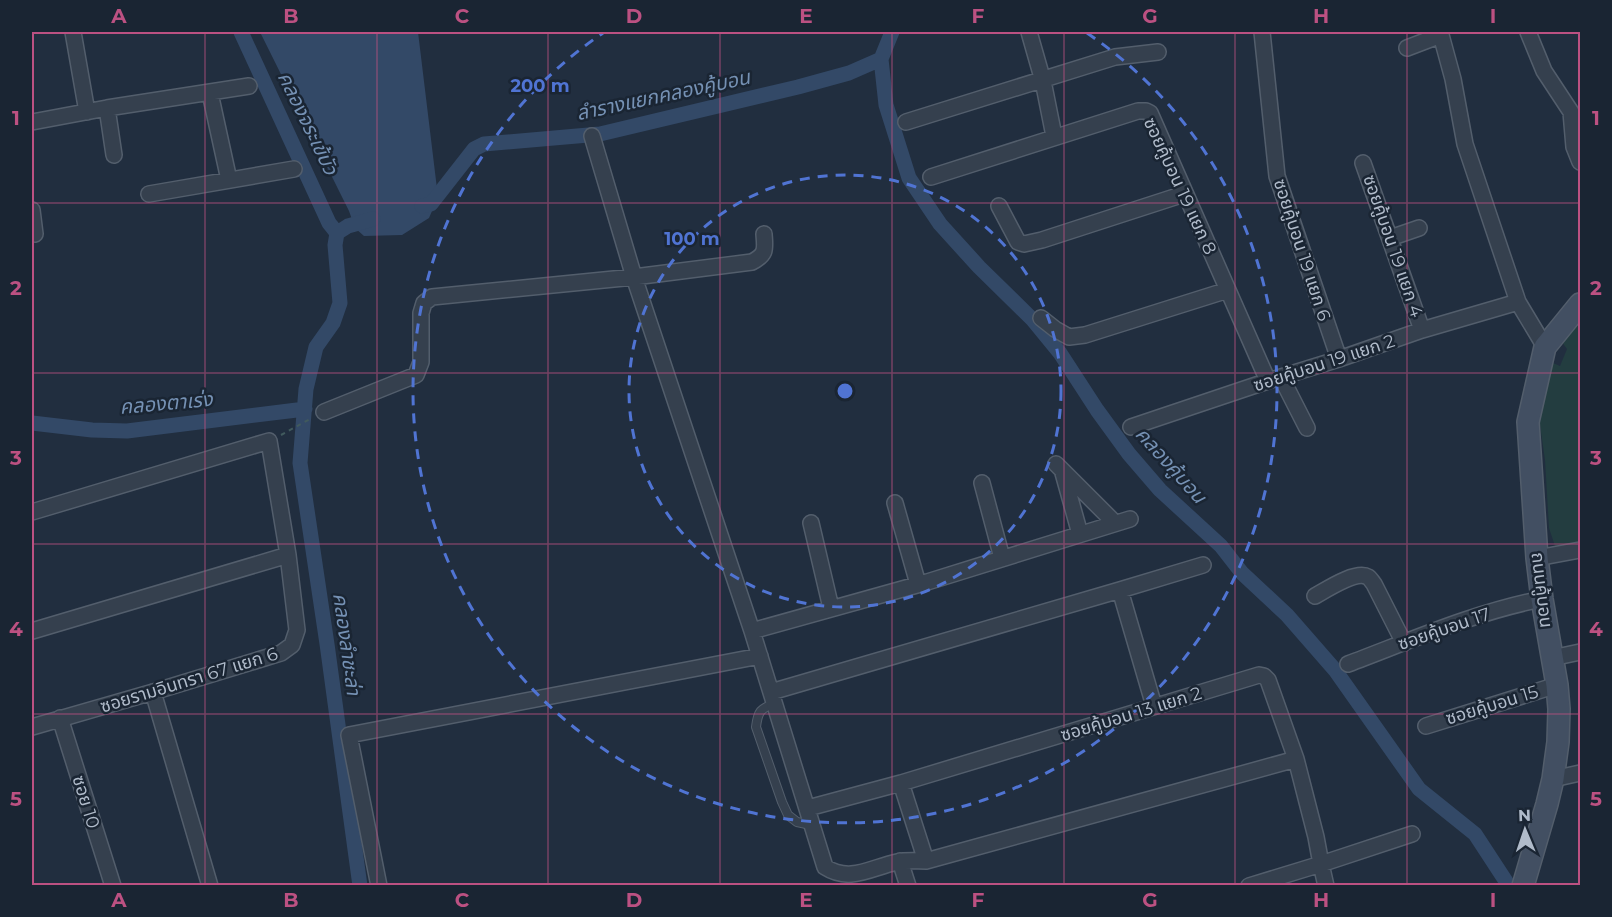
<svg xmlns="http://www.w3.org/2000/svg" width="1612" height="917" font-family="Montserrat,'Noto Sans Thai',sans-serif">
  <style>
    .green { fill: #233d40 }
    .water { fill: #334967 }
    .lines { fill: none; stroke-linecap: round; stroke-linejoin: round }
    .canal { stroke: #334967; stroke-width: 15 }
    .service-casing { stroke: #535e6c; stroke-width: 10 }
    .minor-casing { stroke: #535e6c; stroke-width: 18 }
    .secondary-casing { stroke: #535e6c; stroke-width: 24 }
    .path { stroke: #415a5d; stroke-width: 2; stroke-dasharray: 4.5 4.5; stroke-linecap: butt }
    .service { stroke: #35404e; stroke-width: 8 }
    .minor { stroke: #35404e; stroke-width: 15 }
    .secondary { stroke: #424f62; stroke-width: 21 }
    .grid { fill: none; stroke: #bc5182; stroke-width: 1.5; stroke-opacity: 0.55 }
    .ring { fill: none; stroke: #5074d3; stroke-width: 3; stroke-dasharray: 10 8 }
    .labels { text-anchor: middle; dominant-baseline: central; stroke-width: 5; stroke-linejoin: round; paint-order: stroke }
    .street-label { font-size: 18px; fill: #b0bbca; stroke: #1a2533 }
    .water-label { font-size: 20px; font-style: italic; fill: #7591b4; stroke: #1a2533 }
    .centre { fill: #5074d3; stroke: #1a2533; stroke-width: 3 }
    .ring-label { font-size: 18px; text-anchor: middle; font-weight: bold; fill: #5074d3; stroke: #1a2533; stroke-width: 5; stroke-linejoin: round; paint-order: stroke }
    .neatline { fill: none; stroke: #bc5182; stroke-width: 2 }
    .grid-label { font-size: 20px; text-anchor: middle; font-weight: bold; fill: #bc5182 }
  </style>
  <rect width="100%" height="100%" fill="#212e3f"/>
  <path class="green" d="M1580,312V546L1557,552L1549,528L1545,460L1539,418L1546,360L1560,366L1567,349L1559,338Z"/>
  <path class="water" d="M260,32H418L438,197L429,218L402,235L364,236L355,228L349,211Z"/>
  <g class="lines">
    <path class="canal" d="M241,32L329,223L337,233
      M892,32L881,59L886,105L909,178L940,224L979,267L1033,320L1060,353L1097,410L1129,454L1160,490L1221,546L1242,573L1287,615L1335,670L1419,789L1475,834L1509,886
      M422,206L431,204L474,149L484,144L600,134L798,87L849,73L881,59
      M337,233L335,245L340,303L333,323L316,347L306,389L300,463L327,644L360,886
      M337,233L348,226L373,219
      M32,423L92,430L127,431L305,409"/>
    <defs>
      <path id="service" d="M775,703C760,709 758,711 756,727L782,802L788,815L797,822L811,825"/>
      <path id="minor" d="M73,32L87,112
        M1029,32L1043,81L1054,136
        M1262,32L1277,176L1339,359
        M1528,32L1544,71L1571,112L1574,147L1580,162
        M1407,48L1441,35L1453,79L1465,144L1518,302L1545,347
        M210,93L229,180
        M107,108L114,155
        M32,122L107,108L249,86
        M906,122L1115,57L1158,52
        M592,136L634,277L752,631L825,867C850,883 870,868 897,862C906,860 916,861 926,861L1296,759
        M1363,163L1422,330
        M931,177L1138,111H1146L1150,113L1268,381
        M149,194L294,169
        M999,206L1018,242L1024,244L1042,240L1184,194
        M32,210L35,234
        M1390,238L1419,228
        M1041,318L1055,329L1069,337L1085,335L1228,290
        M1281,377L1307,428
        M324,412L416,375L421,362V313L424,303L432,297L634,277L752,262C767,254 765,249 764,234
        M1131,427L1268,381L1339,359L1422,330L1518,302
        M1056,464L1115,523
        M1063,473L1080,534
        M982,483L1002,558
        M895,503L918,584
        M32,512L269,441L288,555L297,630L292,645L281,653L153,692L32,727
        M811,523L831,608
        M1537,558L1580,550
        M1120,590L1154,706
        M1315,596C1326,590 1356,570 1368,577C1370,578 1373,583 1374,584L1404,643
        M32,631L288,555
        M752,631L924,583L1130,519
        M1552,658L1580,652
        M1348,664C1412,640 1475,612 1542,599
        M153,692L210,886
        M771,692L1120,590L1203,565
        M60,718L113,886
        M1426,726L1557,685
        M1553,779L1580,773
        M901,783L926,861
        M808,808L901,783L1259,675L1264,676L1268,680L1296,759L1316,837L1321,864L1326,886
        M900,861L908,886
        M379,886L349,735L760,656
        M1249,886L1321,864L1412,834"/>
      <path id="secondary" d="M1523,886L1547,804L1553,779L1558,742L1559,709L1557,685L1542,599L1537,558L1528,422L1545,347L1580,304"/>
    </defs>
    <use href="#service" class="service-casing"/>
    <use href="#minor" class="minor-casing"/>
    <use href="#secondary" class="secondary-casing"/>
    <path class="path" d="M281,435L310,419"/>
    <use href="#service" class="service"/>
    <use href="#minor" class="minor"/>
    <use href="#secondary" class="secondary"/>
  </g>
  <path class="grid" d="M205,32V886M377,32V886M548,32V886M720,32V886M892,32V886M1064,32V886M1235,32V886M1407,32V886M32,203H1580M32,373H1580M32,544H1580M32,714H1580"/>
  <g class="ring">
    <circle cx="845" cy="391" r="216"/>
    <path d="M1087 33A432 432 0 1 1 603 33"/>
  </g>
  <g class="labels">
    <g class="street-label">
      <text transform="translate(1180 186) rotate(65)">ซอยคู้บอน 19 แยก 8</text>
      <text transform="translate(1393 246) rotate(71)">ซอยคู้บอน 19 แยก 4</text>
      <text transform="translate(1302 250) rotate(72)">ซอยคู้บอน 19 แยก 6</text>
      <text transform="translate(1324 363) rotate(-18)">ซอยคู้บอน 19 แยก 2</text>
      <text transform="translate(1542 590) rotate(83)">ถนนคู้บอน</text>
      <text transform="translate(1444 629) rotate(-19)">ซอยคู้บอน 17</text>
      <text transform="translate(189 680) rotate(-17)">ซอยรามอินทรา 67 แยก 6</text>
      <text transform="translate(1492 705) rotate(-17)">ซอยคู้บอน 15</text>
      <text transform="translate(1131 714) rotate(-17)">ซอยคู้บอน 13 แยก 2</text>
      <text transform="translate(86 802) rotate(73)">ซอย 10</text>
    </g>
    <g class="water-label">
      <text transform="translate(663 95) rotate(-12)">ลำรางแยกคลองคู้บอน</text>
      <text transform="translate(308 123) rotate(64)">คลองจระเข้บัว</text>
      <text transform="translate(166 403) rotate(-5)">คลองตาเร่ง</text>
      <text transform="translate(1171 465) rotate(48)">คลองคู้บอน</text>
      <text transform="translate(347 644) rotate(82)">คลองลำชะล่า</text>
    </g>
  </g>
  <circle cx="845" cy="391" r="9" class="centre"/>
  <g class="ring-label">
    <text x="540" y="92">200 m</text>
    <text x="692" y="245">100 m</text>
  </g>
  <rect width="1612" height="917" fill="none" stroke="#1a2533" stroke-width="66"/>
  <g transform="translate(1525 830) rotate(358)" stroke="#1a2533" stroke-width="4.5" paint-order="stroke">
  <path d="M0-4.5L10 22L0 15L-10 22Z" fill="#b0bbca"/>
  <text y="-9" font-size="16" font-weight="bold" text-anchor="middle" fill="#b0bbca">N</text>
  </g>
  <rect x="33" y="33" width="1546" height="851" class="neatline"/>
  <g class="grid-label">
    <text x="119" y="23">A</text>
    <text x="291" y="23">B</text>
    <text x="462" y="23">C</text>
    <text x="634" y="23">D</text>
    <text x="806" y="23">E</text>
    <text x="978" y="23">F</text>
    <text x="1150" y="23">G</text>
    <text x="1321" y="23">H</text>
    <text x="1493" y="23">I</text>
    <text x="16" y="125">1</text>
    <text x="1596" y="125">1</text>
    <text x="16" y="295">2</text>
    <text x="1596" y="295">2</text>
    <text x="16" y="465">3</text>
    <text x="1596" y="465">3</text>
    <text x="16" y="636">4</text>
    <text x="1596" y="636">4</text>
    <text x="16" y="806">5</text>
    <text x="1596" y="806">5</text>
    <text x="119" y="907">A</text>
    <text x="291" y="907">B</text>
    <text x="462" y="907">C</text>
    <text x="634" y="907">D</text>
    <text x="806" y="907">E</text>
    <text x="978" y="907">F</text>
    <text x="1150" y="907">G</text>
    <text x="1321" y="907">H</text>
    <text x="1493" y="907">I</text>
  </g>
</svg>
